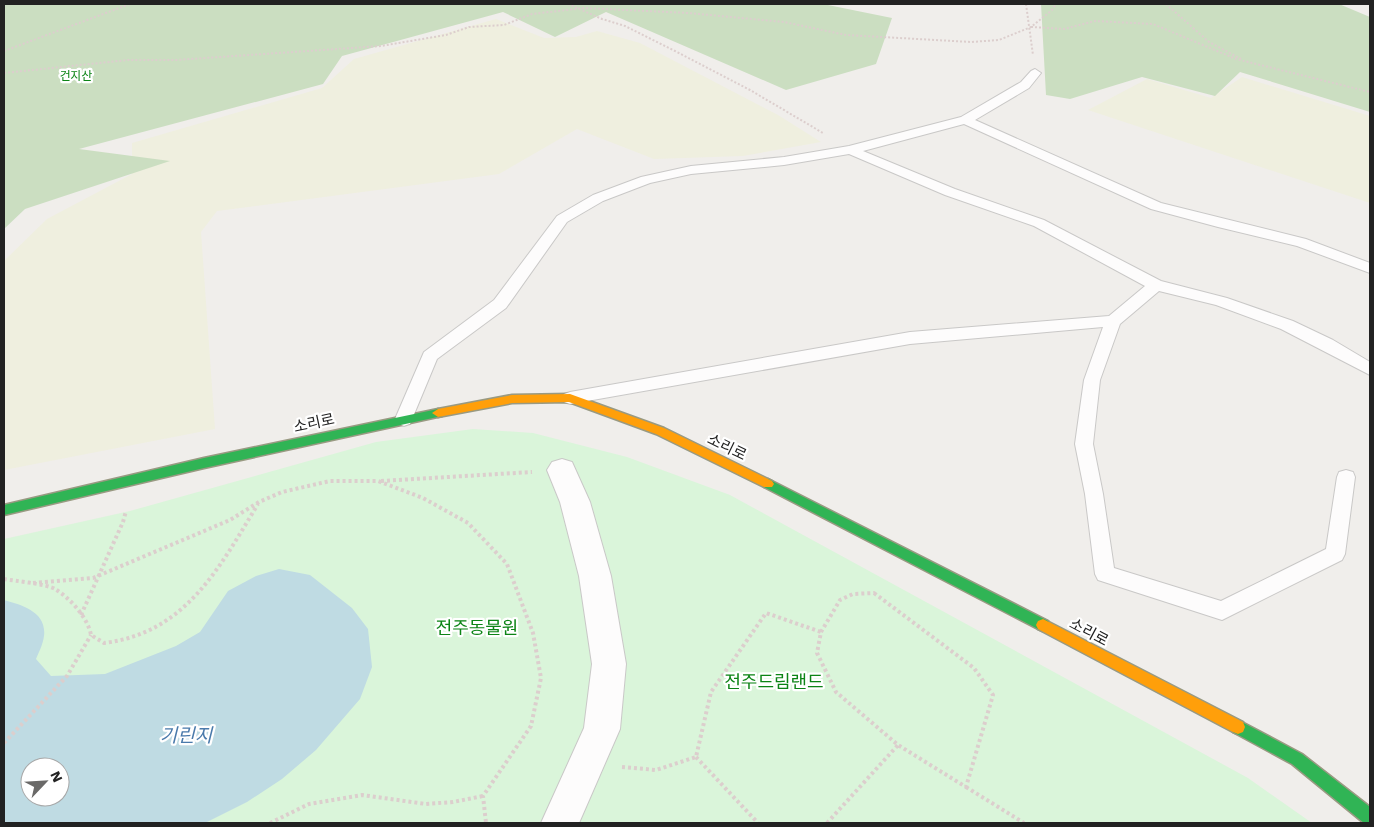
<svg xmlns="http://www.w3.org/2000/svg" width="1374" height="827" font-family="'Work Sans','Noto Sans KR',sans-serif">
  <style>
    .farmland { fill: #efefdf }
    .forest { fill: #cbdec1 }
    .park { fill: #daf5da; fill-rule: evenodd }
    .water { fill: #bfdbe3; fill-rule: evenodd }
    .lines { fill: none; stroke-linecap: round; stroke-linejoin: round }
    .lane-casing { stroke: #c9c8c7; stroke-width: 2 }
    .street-casing { stroke: #c9c8c7; stroke-width: 2 }
    .fast-casing { stroke: #999a82; stroke-width: 3 }
    .slow-casing { stroke: #999a82; stroke-width: 3 }
    .path-far1 { stroke: #dccecd; stroke-width: 2; stroke-dasharray: 2 2; stroke-linecap: butt }
    .path { stroke: #dccecd; stroke-width: 4; stroke-dasharray: 3 3; stroke-linecap: butt }
    .lane { fill: #fdfcfc; fill-rule: evenodd }
    .street { fill: #fdfcfc; fill-rule: evenodd }
    .fast { fill: #30b455; fill-rule: evenodd }
    .slow { fill: #ff9f0a; fill-rule: evenodd }
    .labels { text-anchor: middle; dominant-baseline: central; stroke-width: 4.5; stroke-linejoin: round; paint-order: stroke }
    .far-park-label { font-size: 12px; fill: #0c8416; stroke: #fff }
    .street-label { font-size: 15px; fill: #222; stroke: #fff }
    .near-park-label { font-size: 18px; fill: #0c8416; stroke: #fff }
    .near-water-label { font-size: 19px; font-style: italic; fill: #4a7aab; stroke: #fff }
  </style>
  <rect width="100%" height="100%" fill="#f0eeeb"/>
  <path class="farmland" d="M496,19L544,38L576,37L597,31L640,43L778,115L821,142L743,156L654,159L577,129L499,174L217,211L201,232L215,429L4,470V261L47,219L132,174V143L322,88L354,59Z
    M1242,77L1370,116V203L1088,110L1147,79L1211,98Z"/>
  <path class="forest" d="M4,4H823L892,18L876,64L786,90L606,12L555,37L503,12L342,56L323,84L79,149L170,161L25,209L4,229Z
    M1041,4H1339L1370,17V112L1240,72L1215,96L1142,77L1070,99L1046,95Z"/>
  <path class="park" d="M473,429L533,433L627,457L730,495L1248,778L1312,823H4V539L130,511L376,442ZM30,767H60V797H30Z"/>
  <path class="water" d="M279,569L310,575L352,608L368,629L372,667L360,699L316,750L282,779L247,802L205,823H4V600C22,605 47,612 44,636C43,644 39,652 36,659L51,676L105,674L176,646L200,632L228,591L256,576ZM30,767H60V797H30Z"/>
  <g class="lines">
    <defs>
      <path id="lane" d="M1035,69L1041,73L1029,88L975,120L1161,203L1306,239L1370,263V273L1297,246L1218,227L1151,209L964,124L863,151L955,189L1044,220L1161,281L1227,298L1293,321L1333,340L1370,362V375L1281,329L1216,305L1159,291L1120,324L1100,380L1093,444L1103,494L1114,568L1221,601L1326,549L1337,477L1339,472L1346,470L1353,472L1355,477L1345,554L1342,560L1222,620L1098,580L1095,574L1085,494L1075,444L1084,380L1103,327L910,344L570,404L564,402L561,398L564,394L570,392L910,332L1109,316L1145,286L1034,226L945,195L849,154L784,165L691,174L650,183L603,201L567,222L506,308L437,359L410,424L404,426L398,424L395,419L424,352L494,300L557,216L593,195L641,177L691,166L784,157L849,146L961,117L1021,82L1031,71Z"/>
      <path id="street" d="M562,459L572,462L590,502L611,576L626,664L620,729L579,823H541L584,728L592,664L579,576L560,502L547,470L552,462Z"/>
      <path id="fast" d="M438,409L442,410L444,413L442,416L204,468L4,515V505L204,458Z
        M768,479L1048,621L1050,625L1048,629L1043,631L1038,629L764,487L762,484L764,481Z
        M1238,720L1302,754L1370,807V823H1364L1292,764L1233,732L1231,727L1233,722Z"/>
      <path id="slow" d="M570,394L664,428L772,481L774,484L772,487H764L656,434L569,402L512,403L438,417L432,413L438,409L512,395Z
        M1043,619L1243,722L1245,727L1243,732L1238,734L1233,732L1038,629L1036,625L1038,621Z"/>
    </defs>
    <use href="#lane" class="lane-casing"/>
    <use href="#street" class="street-casing"/>
    <use href="#fast" class="fast-casing"/>
    <use href="#slow" class="slow-casing"/>
    <path class="path-far1" d="M568,4L602,19L625,26L675,51L750,90L823,133
      M1026,4L1033,55
      M1166,4L1209,42L1241,59
      M1031,27L1064,29L1095,21L1153,24L1236,59L1370,92
      M4,51L130,4
      M4,73L128,60H176L381,46L446,35L469,27L504,25L532,14L584,8L688,13L784,22L846,35L971,42L999,40L1031,27L1052,10L1056,4"/>
    <path class="path" d="M381,481L532,472
      M4,579C15,581 47,584 55,589C70,598 88,618 91,635L104,643C186,633 219,568 258,504
      M33,583L93,578L230,520L259,502L282,492L330,481H378L423,498L468,523L507,564L533,633L541,678L531,726L483,796L486,823
      M874,593L974,668L993,695L966,787L898,745L836,692L817,653L821,632L840,600L853,594Z
      M81,615L123,522L126,511
      M4,743L67,676L91,635
      M696,757L758,823
      M622,767L656,770L696,757L711,692L766,613L821,632
      M966,787L1024,823
      M270,823L309,804L362,795L426,804L453,802L483,796
      M827,823L898,745"/>
    <use href="#lane" class="lane"/>
    <use href="#street" class="street"/>
    <use href="#fast" class="fast"/>
    <use href="#slow" class="slow"/>
  </g>
  <g class="labels">
    <g class="far-park-label">
      <text x="76" y="76">건지산</text>
    </g>
    <g class="street-label">
      <text transform="translate(314 423) rotate(-12)">소리로</text>
      <text transform="translate(727 447) rotate(26)">소리로</text>
      <text transform="translate(1089 632) rotate(28)">소리로</text>
    </g>
    <g class="near-park-label">
      <text x="477" y="627">전주동물원</text>
      <text x="774" y="681">전주드림랜드</text>
    </g>
    <g class="near-water-label">
      <text x="186" y="735">기린지</text>
    </g>
  </g>
  <rect width="1374" height="827" fill="none" stroke="#222222" stroke-width="10"/>
  <g transform="translate(45 782) rotate(65)"><circle r="24" fill="#ffffff" stroke="#a7a7a7"/>
  <path d="M0-4L9 19L0 12L-9 19Z" fill="#6a6968"/>
  <text y="-8" font-size="14" font-weight="bold" text-anchor="middle" fill="#222222">N</text>
  </g>
</svg>
